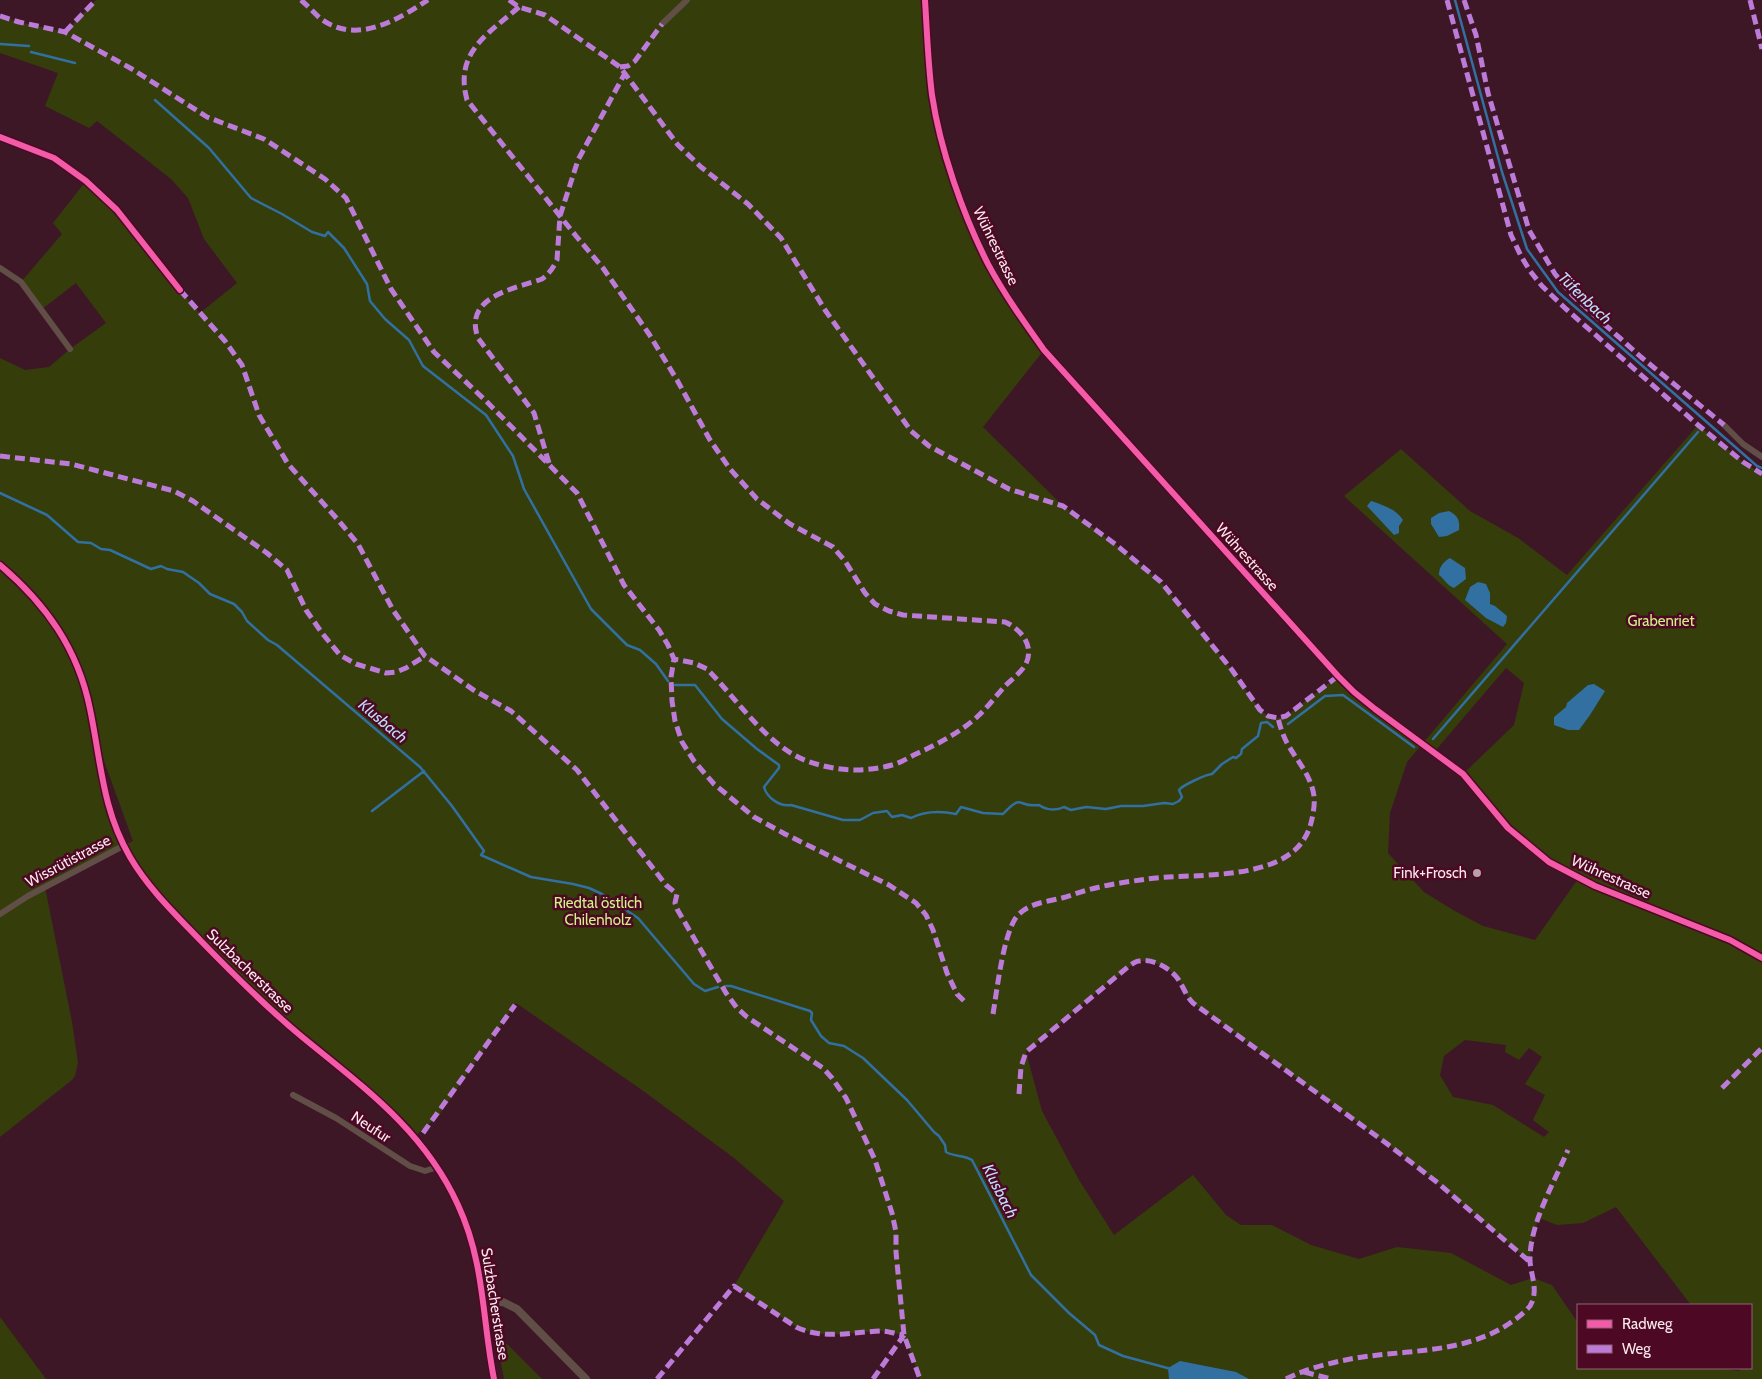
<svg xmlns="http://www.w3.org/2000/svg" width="1762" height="1379" font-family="Cabin,sans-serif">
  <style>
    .green { fill: #353d0b; fill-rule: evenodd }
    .water { fill: #3170a1 }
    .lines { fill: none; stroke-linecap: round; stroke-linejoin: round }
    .stream { stroke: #3170a1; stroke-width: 2.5 }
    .minor { stroke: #614f47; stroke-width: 6 }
    .tertiary { stroke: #614f47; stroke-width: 8 }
    .quiet { stroke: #bd7bd9; stroke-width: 5; stroke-dasharray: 10 5; stroke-linecap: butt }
    .cycleway-casing { stroke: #4d0824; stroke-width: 9 }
    .cycleway { stroke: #f35aa7; stroke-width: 6 }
    .poi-dot { fill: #b9a0a7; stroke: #4d0824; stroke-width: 2 }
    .labels { text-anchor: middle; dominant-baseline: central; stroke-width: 5; stroke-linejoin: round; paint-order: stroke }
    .street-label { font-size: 15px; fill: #fbe9ec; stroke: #4d0824 }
    .park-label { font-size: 15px; fill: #d1f287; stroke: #4d0824 }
    .poi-label { font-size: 15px; fill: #fbe9ec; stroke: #4d0824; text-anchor: end }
    .water-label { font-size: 16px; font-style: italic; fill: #bbdefb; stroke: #4d0824 }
  </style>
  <rect width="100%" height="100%" fill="#3e1727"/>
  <path class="green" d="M96,0H925L932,95L949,167L988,263L1044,350L983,427L1063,506L1115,544L1161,582L1232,670L1260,710L1268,716L1278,718L1286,716L1338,676L1423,743L1507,644L1344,496L1401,449L1470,511L1518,538L1567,575L1698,425L1743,462L1762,474V1379H920L904,1335C896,1334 888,1331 881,1331C851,1332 823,1340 796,1327L734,1286L784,1201L734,1158L642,1090L516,1003L439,1115L415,1136L272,1011L182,922L123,846L45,887L72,1022L78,1063L75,1076L72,1080L0,1137V358L25,370L49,367L70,349L106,323L76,283L42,309L21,282L62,234L53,223L86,181L117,210L180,290L200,313L237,283L204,239L188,198L171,179L97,121L89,128L45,106L58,73L0,53V16L19,22L65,32ZM1506,668L1524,683L1514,725L1463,774L1523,841L1578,879L1535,940L1483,926L1453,910L1424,892L1388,853L1390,813L1407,762L1423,743L1435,751ZM95,736L133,841L124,845L100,771ZM1138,961C1153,960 1169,967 1178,979C1184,987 1186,996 1193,1003L1386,1143L1438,1183L1530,1262L1531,1244L1539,1218L1557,1225L1583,1223L1616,1207L1691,1305H1751V1368H1738L1740,1371L1714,1368H1578V1323L1552,1285L1533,1278L1511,1285L1451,1253L1397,1247L1359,1259L1311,1245L1272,1225H1241L1226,1215L1193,1175L1114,1235L1079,1180L1042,1111L1026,1052L1104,986ZM1465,1040L1506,1045L1505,1052L1519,1060L1529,1048L1542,1057L1525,1084L1545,1095L1533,1120L1549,1132L1544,1137L1493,1105L1453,1097L1440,1075L1444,1056Z
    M0,1317L46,1379H0Z
    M498,1335L542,1379H504L498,1347Z"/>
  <path class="water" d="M1371,501C1383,505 1396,509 1403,520L1399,526V533L1394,535L1367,506Z
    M1449,511C1458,516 1460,520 1459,530L1447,536L1439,537L1431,524V518L1439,513Z
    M1450,558L1465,568L1466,579L1454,588C1447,585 1445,580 1439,575C1439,567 1443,562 1450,558Z
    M1478,582L1486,584L1490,593V604L1495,606L1507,616L1506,623L1503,627L1486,618L1465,600L1470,587Z
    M1594,684L1605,691L1590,715L1579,730H1568L1554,725V717L1566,707L1567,703L1588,685Z
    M1180,1361L1236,1372L1249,1379H1169L1168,1368Z"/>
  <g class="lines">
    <path class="stream" d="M1455,0L1502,172L1527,249L1558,292L1757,466L1762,468
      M0,44L29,46
      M31,52L75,63
      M155,100L209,148L251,198L282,214L312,232L325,236L328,232L344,248L367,284L370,301L385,319L409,340L423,366L486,415L513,456L524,489L591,609L627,645L640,650L656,664L668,681
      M0,493L47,515L78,542L91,543L101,549L110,550L151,569L161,566L167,569L183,572L199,583L210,594L234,604L242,612L247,621L268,640L277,645L420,767L452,806L484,851L481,855L531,877L573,884L589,888L602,894L638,918L694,984L705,991L718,987
      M675,685H695L722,719L757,749L779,765V768L764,787C767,798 780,807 791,805L843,820H860L873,813L887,811L892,817L902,815L911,818C925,811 941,811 956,814L961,807L983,813L1003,814C1024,792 1016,808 1039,805C1046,810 1056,811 1064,807L1071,810L1086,807L1106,809L1121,806H1143L1164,803L1173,804L1179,801L1182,797L1179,790C1181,786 1207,774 1212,774L1222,764L1233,757L1236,758L1241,754L1242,749L1258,736L1261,723L1267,722L1273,727
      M1288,724L1325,696L1343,695L1414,747
      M1433,739L1698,432
      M372,811L424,771
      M726,986H731L810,1011L812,1013L811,1020L821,1036L829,1043L844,1046L863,1058L907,1100L934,1132L939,1136L945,1145L946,1152C955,1157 964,1155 972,1160L1031,1275L1069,1313L1095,1335L1099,1345L1123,1356L1171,1369"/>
    <path class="minor" d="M662,24L687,0
      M0,137L54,158L86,181L117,210L180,290
      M0,268L21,282L70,349
      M1724,425L1743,444L1762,457
      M0,914L28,896L123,846
      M293,1095L336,1118L410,1166L425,1171L438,1167"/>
    <path class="tertiary" d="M925,0C927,32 928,63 932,95C940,149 963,215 988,264C1004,294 1024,322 1044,350L1338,676L1354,692L1375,709L1463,774L1508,828L1549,862L1595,886L1730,940L1762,958
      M0,565C46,604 78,649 90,709C101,761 102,809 130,857C148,888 175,914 200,940C232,973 265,1006 301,1036C363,1087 424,1130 458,1205C485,1263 482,1319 494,1379
      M484,1304L503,1302L517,1309L586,1379"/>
    <path class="quiet" d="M301,0C308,6 314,13 321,19C357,45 397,20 428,0
      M509,0L519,7L545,15L620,67L678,145L701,167L748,204L781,238L825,310L911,431L929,446L1009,489L1063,506L1115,544L1161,582L1232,670L1260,710L1268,716L1278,718L1286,716L1338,676
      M1447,0L1511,235L1521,256L1530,271L1542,286L1566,309L1698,425L1743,462L1762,474
      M1464,0L1476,35L1488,93L1529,230L1555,274L1573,296L1641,357L1724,425
      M1750,0L1762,49
      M519,7C488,34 454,52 467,100L576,236L603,268L649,334L677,380L710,440L730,469L757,499L790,524L833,547L845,561L865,593L875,604L889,611L903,615L1005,622C1023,630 1036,649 1024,667C1019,674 1011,680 1005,686C996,696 987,708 977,717C959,733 938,744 916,754C908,758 900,763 892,765C863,773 835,771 807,761C767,746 737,699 707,669L694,663L674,659
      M0,16L19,22L65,32L132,69L207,117L264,139L325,179L346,198L391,289L434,352L484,399L577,493L624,585L659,630L668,645L674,659L671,677L672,701L675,721L682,742L694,761L714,784L754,817L785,834L889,885L916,903L926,915L933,930L947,973L957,994L964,1001
      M65,32L96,0
      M620,67L628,66L635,61L662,24
      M180,290L225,341L242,365L259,415L288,464L339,521L358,544L393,610L425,656L475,691L511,711L577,770L666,885L677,894L675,903L677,909L726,993L737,1008L747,1017L823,1068L832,1078L846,1098L875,1160L892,1213L896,1232V1252L904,1335L920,1379
      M0,456L71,464L174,491L193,501L267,553L287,570L306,610L322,633L340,655L356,664L386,673L396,672L406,668L425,656
      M549,463L534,413L478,338C463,297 513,289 542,279C549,274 553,268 557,260L560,216L578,160L625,73
      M993,1014C997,990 1003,938 1015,919C1026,903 1046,902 1062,898C1070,896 1077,893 1084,891C1104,885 1126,882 1147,879C1196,872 1295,885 1311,823C1313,815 1315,805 1314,796C1311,775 1297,761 1287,743C1283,735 1280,727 1278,718
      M1722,1088L1762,1048
      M1019,1094L1021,1067L1026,1052L1129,966C1132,964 1136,961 1139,961C1153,958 1171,969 1178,979C1184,988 1186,996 1193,1003L1386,1143L1438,1183L1530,1262
      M423,1133L515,1005
      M1304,1372L1331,1379
      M657,1379L734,1286L796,1327C823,1340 852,1332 881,1331C888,1331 896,1334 904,1335
      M873,1379L904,1335
      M1286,1379C1309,1367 1345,1359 1370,1356C1418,1350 1469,1351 1510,1323C1516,1319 1525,1312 1530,1306C1539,1291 1531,1276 1530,1261C1529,1225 1554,1183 1568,1150"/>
    <defs>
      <path id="cycleway" d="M925,0C927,32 928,63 932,95C940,149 963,215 988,264C1004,294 1024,322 1044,350L1338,676L1354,692L1375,709L1463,774L1508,828L1549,862L1595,886L1730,940L1762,958
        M0,137L54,158L86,181L117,210L180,290
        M0,565C46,604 78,649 90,709C101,761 102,809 130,857C148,888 175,914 200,940C232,973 265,1006 301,1036C363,1087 424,1130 458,1205C485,1263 482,1319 494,1379"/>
    </defs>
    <use href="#cycleway" class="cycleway-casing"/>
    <use href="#cycleway" class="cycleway"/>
  </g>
  <circle class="poi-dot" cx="1477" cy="873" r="5"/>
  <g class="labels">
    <g class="street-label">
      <text transform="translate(996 246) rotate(64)">Wührestrasse</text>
      <text transform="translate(1247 557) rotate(48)">Wührestrasse</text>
      <text transform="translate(68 861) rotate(-28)">Wissrütistrasse</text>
      <text transform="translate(1611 877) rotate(24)">Wührestrasse</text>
      <text transform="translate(250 971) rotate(44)">Sulzbacherstrasse</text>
      <text transform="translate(371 1127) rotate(33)">Neufur</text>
      <text transform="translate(495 1304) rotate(81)">Sulzbacherstrasse</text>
    </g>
    <g class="park-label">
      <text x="1661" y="621">Grabenriet</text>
      <text x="598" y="903">Riedtal östlich<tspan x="598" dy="17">Chilenholz</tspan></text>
    </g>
    <g class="poi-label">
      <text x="1467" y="873">Fink+Frosch</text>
    </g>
    <g class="water-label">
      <text transform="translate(1585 298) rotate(44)">Tüfenbach</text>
      <text transform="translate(383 721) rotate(40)">Klusbach</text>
      <text transform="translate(1000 1191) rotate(63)">Klusbach</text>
    </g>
  </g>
  <rect x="1577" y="1304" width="175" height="65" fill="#4d0824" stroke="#936274"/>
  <rect x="1587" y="1320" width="25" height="8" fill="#f35aa7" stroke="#936274"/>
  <text x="1622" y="1329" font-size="15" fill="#fbe9ec">Radweg</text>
  <rect x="1587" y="1345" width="25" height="8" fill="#bd7bd9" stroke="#936274"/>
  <text x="1622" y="1354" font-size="15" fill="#fbe9ec">Weg</text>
</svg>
